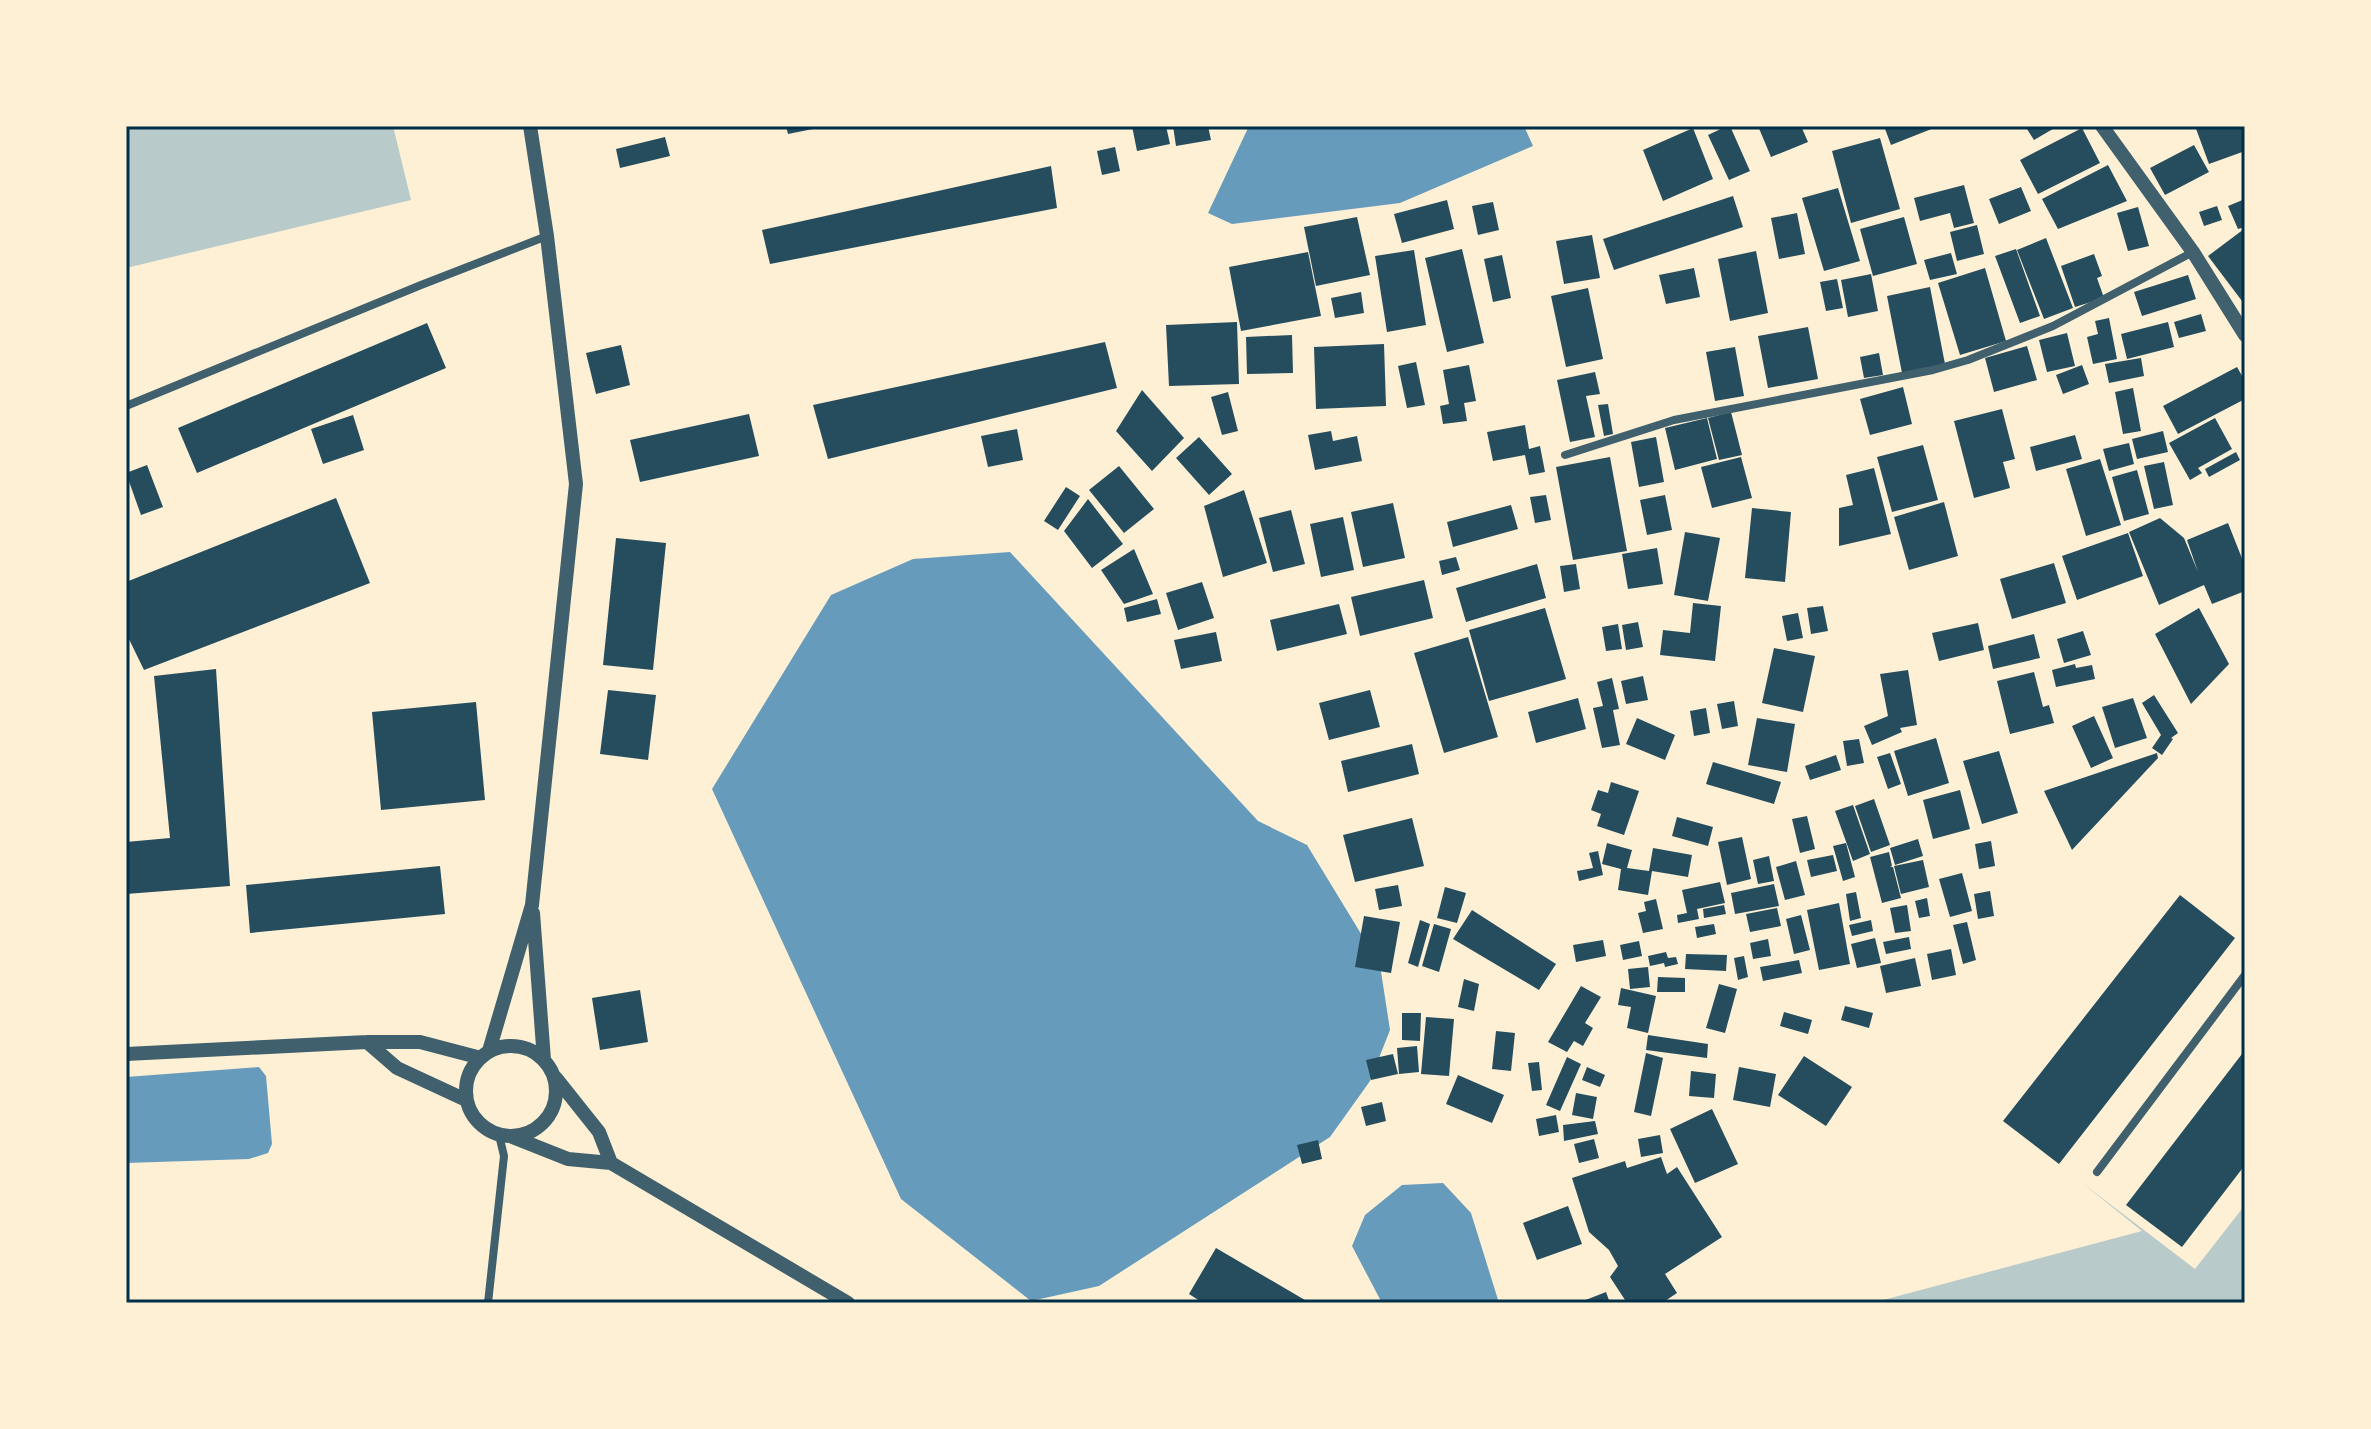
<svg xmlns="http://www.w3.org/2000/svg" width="2371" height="1429" font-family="'Asap Condensed',sans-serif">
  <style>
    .green { fill: #b9caca }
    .water { fill: #669bbc }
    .building { fill: #264d5e }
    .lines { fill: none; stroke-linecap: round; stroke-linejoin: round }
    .minor { stroke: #3f606c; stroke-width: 8 }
    .tertiary { stroke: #3f606c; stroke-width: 14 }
    .neatline { fill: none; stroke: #003049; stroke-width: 3 }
  </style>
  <rect width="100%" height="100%" fill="#fdf0d5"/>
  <path class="green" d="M126,126H393L411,200L126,268Z
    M2081,1182L2195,1269L2245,1205V1303H1872L2142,1231Z"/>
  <path class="water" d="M1249,126H1524L1533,146L1400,203L1232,224L1208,213Z
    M1010,552L1258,821L1307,845L1380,965L1390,1030L1370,1081L1330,1137L1099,1286L1031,1301L901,1199L712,789L831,595L913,559Z
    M259,1067L266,1076L272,1144L268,1153L249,1159L126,1163V1077Z
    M1443,1183L1471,1213L1499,1303H1382L1352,1246L1365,1215L1402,1185Z"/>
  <path class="building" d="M786,126H823V127L788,134Z
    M1132,126H1166L1170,144L1137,151Z
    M1173,126H1208L1211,140L1176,146Z
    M1727,126H1730L1750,171L1729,180L1708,135Z
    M1758,126H1801L1808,142L1771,157Z
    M1884,126H1939L1891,145Z
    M2025,126H2058L2034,140Z
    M2195,126H2245V151L2209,164Z
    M1693,128L1713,179L1663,201L1643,150Z
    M2082,128L2100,163L2038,194L2020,160Z
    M665,137L670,156L620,168L616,149Z
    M1880,138L1900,209L1851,223L1832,151Z
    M2194,145L2209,172L2165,195L2150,168Z
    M1115,147L1120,171L1102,175L1097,151Z
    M2108,165L2127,201L2058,229L2042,199Z
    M1051,166L1057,208L770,264L762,230Z
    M1964,185L1974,223L1954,228L1950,213L1920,221L1914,198Z
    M2021,187L2031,211L1999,224L1989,199Z
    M1838,188L1860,261L1824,271L1802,198Z
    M1733,196L1743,227L1614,270L1603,239Z
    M2245,199V227L2238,229L2228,206Z
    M1447,200L1454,229L1402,243L1394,214Z
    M1493,202L1499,230L1478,235L1472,206Z
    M2217,206L2222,220L2204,226L2199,212Z
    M2138,207L2149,246L2128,251L2117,213Z
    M1797,213L1805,254L1779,259L1771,218Z
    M1357,217L1370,275L1316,286L1304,227Z
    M1904,217L1917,264L1873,276L1860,229Z
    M1977,225L1984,254L1957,261L1950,232Z
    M2244,229L2245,231V305L2208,256Z
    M1592,235L1600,278L1564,284L1556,241Z
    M2046,238L2073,308L2044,319L2017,250Z
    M1462,249L1484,343L1447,352L1425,258Z
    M2016,249L2040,316L2020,323L1995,256Z
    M1414,250L1426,325L1387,332L1375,256Z
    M1756,251L1768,313L1730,321L1718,259Z
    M1308,252L1321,316L1241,331L1229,267Z
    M1951,253L1957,274L1930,280L1924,260Z
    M2094,254L2102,276L2097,278L2104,298L2075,307L2061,266Z
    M1502,255L1511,298L1493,302L1484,259Z
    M1694,268L1700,297L1666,304L1659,275Z
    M1985,268L2006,341L1960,355L1938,283Z
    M1871,274L1878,311L1848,317L1841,280Z
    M2188,275L2196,299L2142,316L2134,292Z
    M1837,279L1843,308L1826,311L1820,282Z
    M1930,287L1945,364L1902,373L1887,296Z
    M1588,288L1603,359L1566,367L1551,296Z
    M1361,292L1364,313L1335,318L1331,298Z
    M2201,314L2206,331L2179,338L2174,322Z
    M2109,318L2117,359L2093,364L2087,337L2098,334L2095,321Z
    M1237,322L1239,384L1169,386L1166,325Z
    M2168,322L2174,347L2127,359L2121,334Z
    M427,323L446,368L197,473L178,428Z
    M1808,327L1818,379L1768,388L1758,336Z
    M2067,333L2075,366L2047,372L2039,340Z
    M1292,335L1293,373L1247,374L1246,337Z
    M1105,342L1117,388L828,459L813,405Z
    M1384,344L1386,406L1316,409L1314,347Z
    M621,345L630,385L596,394L586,353Z
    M2027,346L2037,380L1994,392L1985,358Z
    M1735,347L1744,396L1715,401L1706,352Z
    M1879,353L1883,375L1864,378L1860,357Z
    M2141,358L2144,376L2109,383L2105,364Z
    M1416,362L1425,405L1407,408L1398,366Z
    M1469,365L1476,401L1464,403L1467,421L1443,424L1440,406L1449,404L1443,370Z
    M2082,365L2089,384L2063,394L2056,375Z
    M2237,367L2245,381V399L2178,434L2163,406Z
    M1595,372L1600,394L1586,396L1595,437L1570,442L1557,380Z
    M1903,387L1912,424L1870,435L1860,399Z
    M2133,388L2141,431L2123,434L2115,392Z
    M1142,390L1184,438L1152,471L1116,431Z
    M1228,392L1238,431L1222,435L1211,397Z
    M1608,404L1613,434L1604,436L1598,405Z
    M2002,409L2015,459L2003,462L2010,488L1974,498L1954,421Z
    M1731,412L1742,455L1719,460L1708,418Z
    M749,414L759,456L640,482L630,440Z
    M353,415L364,450L323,464L311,429Z
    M1707,418L1717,459L1675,470L1665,428Z
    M2215,418L2232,449L2198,468L2202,473L2190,480L2169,443Z
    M1525,425L1529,449L1540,446L1545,472L1529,475L1525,455L1493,461L1487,432Z
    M1017,429L1023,460L988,467L981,436Z
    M1331,431L1333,441L1357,436L1362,461L1315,470L1308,435Z
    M2163,431L2168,452L2137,459L2132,439Z
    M2075,435L2082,459L2036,471L2030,447Z
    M1199,437L1232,474L1209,495L1176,458Z
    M1656,437L1664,482L1639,487L1631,442Z
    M2129,443L2134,464L2109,471L2103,449Z
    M1923,445L1938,500L1892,512L1877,457Z
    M2236,452L2240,460L2209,477L2205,469Z
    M1610,457L1627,551L1573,560L1556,467Z
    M1741,457L1752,498L1712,508L1701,467Z
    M2100,459L2121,525L2086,536L2066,469Z
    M2164,462L2173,505L2154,509L2144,466Z
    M147,465L163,507L141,515L126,473Z
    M1119,466L1154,509L1124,533L1089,490Z
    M1874,468L1891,534L1839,546V508L1853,505L1846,475Z
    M2137,470L2149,514L2124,521L2112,477Z
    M1066,487L1080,496L1058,530L1044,521Z
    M1244,490L1267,563L1223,577L1204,506Z
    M1546,495L1551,520L1535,523L1530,497Z
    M1665,495L1672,530L1647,535L1640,500Z
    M336,498L370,583L144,670L126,633V582Z
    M1088,499L1123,544L1092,568L1064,531Z
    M1944,502L1958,556L1909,570L1894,517Z
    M1393,503L1405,558L1363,567L1351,512Z
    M1511,505L1518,529L1453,547L1447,522Z
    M1752,508L1791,512L1785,582L1745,578Z
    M1291,510L1305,564L1273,572L1259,518Z
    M1343,517L1354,570L1321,577L1310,524Z
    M2160,518L2184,538L2198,572L2187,540L2228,523L2245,566V591L2212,604L2204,585L2159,605L2129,532Z
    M1685,532L1720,538L1708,601L1674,595Z
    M2128,533L2143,576L2077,600L2062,556Z
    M616,538L666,543L653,670L603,665Z
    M1657,548L1663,584L1628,589L1622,554Z
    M1134,549L1153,594L1124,604L1101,570Z
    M1456,557L1460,570L1442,575L1439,561Z
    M2054,563L2066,603L2012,619L2000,579Z
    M1537,564L1546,598L1466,622L1456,588Z
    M1576,564L1580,589L1564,592L1560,566Z
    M1424,580L1433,618L1360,636L1351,597Z
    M1202,582L1214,618L1178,630L1166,593Z
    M1157,599L1161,614L1127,622L1124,608Z
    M1693,603L1721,606L1715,661L1660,655L1663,630L1690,633Z
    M1339,604L1347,634L1277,651L1270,620Z
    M1823,606L1828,631L1811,634L1807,608Z
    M1545,608L1566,679L1489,701L1469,630Z
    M2199,608L2229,664L2191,704L2155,634Z
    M1798,613L1803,638L1787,641L1782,616Z
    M1638,622L1643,647L1626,650L1622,625Z
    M1978,623L1984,650L1939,661L1932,633Z
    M1618,624L1622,649L1606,651L1602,627Z
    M2083,631L2091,655L2064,663L2057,639Z
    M1216,632L1222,661L1181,669L1174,640Z
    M2034,634L2040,658L1993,669L1988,646Z
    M1468,637L1498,737L1444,753L1414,653Z
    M1774,648L1815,656L1803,712L1762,703Z
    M2075,664L2076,668L2092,665L2095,679L2056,687L2052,670Z
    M216,669L230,886L126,894V842L170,838L154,676Z
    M1908,670L1917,725L1900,728L1902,732L1872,745L1864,726L1888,716L1880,674Z
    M2034,672L2043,707L2049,705L2054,723L2010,734L1997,681Z
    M1643,676L1648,700L1626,704L1621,681Z
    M1612,678L1619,709L1613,710L1620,745L1602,748L1593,708L1603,706L1597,682Z
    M608,690L656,695L648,760L600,754Z
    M1370,690L1380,727L1329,740L1319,703Z
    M2154,695L2178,733L2171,738L2173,739L2162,755L2152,748L2161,735L2142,703Z
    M1578,698L1586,729L1536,743L1528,712Z
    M2133,698L2147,738L2115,748L2102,707Z
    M1734,701L1738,726L1722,729L1717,704Z
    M476,702L485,800L381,810L372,712Z
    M1706,708L1710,733L1694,736L1690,711Z
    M2094,716L2113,758L2091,768L2072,726Z
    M1637,718L1675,735L1665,760L1626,744Z
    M1757,718L1795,724L1787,772L1748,765Z
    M1936,738L1949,783L1908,796L1894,751Z
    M1859,739L1864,763L1847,766L1843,741Z
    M1412,744L1419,774L1348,792L1341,761Z
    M1999,751L2018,813L1982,824L1963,761Z
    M1890,753L1901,784L1888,789L1877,757Z
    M2157,753L2158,758L2072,850L2044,791Z
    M1836,755L1841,770L1810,780L1805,766Z
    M1713,762L1781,782L1774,804L1706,784Z
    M1611,782L1639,791L1624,835L1597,826L1601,814L1591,810L1598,790L1608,793Z
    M1960,790L1970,829L1933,839L1923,800Z
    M1874,799L1890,845L1871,852L1855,806Z
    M1853,805L1870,854L1853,861L1835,811Z
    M1807,816L1815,849L1800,853L1792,819Z
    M1677,817L1713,827L1708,846L1672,836Z
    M1412,818L1424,866L1355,882L1343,835Z
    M1742,837L1751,879L1727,885L1718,842Z
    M1918,839L1923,856L1895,865L1890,848Z
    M1991,841L1995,866L1979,869L1975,844Z
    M1607,843L1632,850L1627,868L1649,871L1653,848L1692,855L1688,877L1652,871L1648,895L1618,890L1621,869L1602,864Z
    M1846,843L1855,877L1843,881L1833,846Z
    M1598,851L1603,875L1579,881L1577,871L1593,868L1589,853Z
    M1889,852L1892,866L1890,867H1893L1901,898L1882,903L1870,857Z
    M1833,855L1837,871L1811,877L1807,860Z
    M1769,856L1774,881L1758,884L1753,860Z
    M1923,860L1929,887L1901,894L1894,866Z
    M1796,861L1805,895L1785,900L1776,867Z
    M440,866L445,914L250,933L246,885Z
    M1962,873L1972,911L1950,917L1939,879Z
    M1720,882L1725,903L1697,909L1699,919L1678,923L1677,915L1687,913L1682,890Z
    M1774,884L1779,906L1735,914L1731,893Z
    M1398,885L1402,906L1379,910L1375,889Z
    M1445,887L1466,893L1457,923L1437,918Z
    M1990,891L1994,916L1978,919L1974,894Z
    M1856,892L1861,918L1850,921L1846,894Z
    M2180,895L2235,938L2059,1164L2003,1121Z
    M1927,898L1930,916L1919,918L1915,901Z
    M1656,899L1663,929L1643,933L1638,913L1646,911L1644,902Z
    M1839,903L1850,964L1819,970L1807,910Z
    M1724,905L1726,914L1704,918L1703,909Z
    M1907,905L1911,931L1895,933L1890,908Z
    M1777,908L1781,926L1750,932L1746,914Z
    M1472,910L1556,964L1539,990L1453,939Z
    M1801,915L1810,950L1794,954L1786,919Z
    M1364,916L1400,922L1391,973L1355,967Z
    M1420,920L1430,924L1418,967L1408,963Z
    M1871,920L1873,931L1852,936L1849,925Z
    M1967,922L1976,960L1963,964L1953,925Z
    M1434,924L1451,929L1439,972L1422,966Z
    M1714,924L1716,934L1697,938L1695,927Z
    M1909,937L1911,949L1886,954L1883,942Z
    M1875,938L1881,963L1857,968L1851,944Z
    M1768,939L1771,956L1753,959L1750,943Z
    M1603,940L1606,956L1576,962L1573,945Z
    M1639,941L1642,956L1623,960L1620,945Z
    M1951,949L1956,975L1932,980L1927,954Z
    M1666,952L1668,958L1676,957L1678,964L1665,967L1664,963L1650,966L1648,956Z
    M1686,954L1727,955L1726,971L1685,969Z
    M1744,956L1748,977L1738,980L1734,958Z
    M1915,958L1921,986L1886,993L1880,966Z
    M1799,960L1802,973L1763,981L1760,967Z
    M1648,967L1650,987L1630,989L1628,969Z
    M1658,977L1685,978V992H1657Z
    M1464,979L1479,984L1474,1011L1458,1007Z
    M1719,984L1737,989L1725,1033L1706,1028Z
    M1581,986L1601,997L1585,1023L1593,1028L1583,1046L1574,1041L1567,1052L1548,1042Z
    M1621,988L1656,996L1648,1033L1627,1028L1631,1007L1618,1005Z
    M640,990L648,1042L600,1050L592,998Z
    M1845,1006L1873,1013L1869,1028L1841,1020Z
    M1784,1012L1812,1020L1808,1034L1780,1026Z
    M1402,1013H1421L1420,1041L1402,1040Z
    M1426,1017L1454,1019L1449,1076L1421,1074Z
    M1496,1031L1515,1033L1511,1071L1492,1069Z
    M1648,1035L1708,1044L1707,1058L1646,1050Z
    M1417,1046L1419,1072L1399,1074L1397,1048Z
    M2245,1050V1165L2182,1247L2126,1205Z
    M1646,1053L1663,1058L1651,1116L1634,1112Z
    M1393,1054L1398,1074L1371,1080L1366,1060Z
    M1804,1056L1852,1087L1826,1126L1778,1095Z
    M1567,1057L1581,1064L1560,1111L1546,1105Z
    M1539,1062L1542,1090L1532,1091L1528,1063Z
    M1587,1067L1605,1075L1600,1087L1582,1080Z
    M1739,1067L1776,1074L1770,1107L1733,1100Z
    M1691,1071L1716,1074L1714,1098L1689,1096Z
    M1458,1075L1504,1095L1492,1123L1446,1104Z
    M1576,1093L1597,1097L1593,1119L1572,1115Z
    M1382,1102L1386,1121L1366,1126L1361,1107Z
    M1712,1109L1738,1164L1695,1183L1670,1129Z
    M1556,1115L1559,1132L1539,1136L1536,1119Z
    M1595,1121L1598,1134L1564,1141L1563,1125Z
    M1660,1135L1663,1153L1641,1157L1638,1139Z
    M1594,1139L1599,1158L1579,1163L1574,1144Z
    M1318,1140L1322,1159L1302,1164L1297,1145Z
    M1661,1157L1667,1174L1677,1167L1722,1237L1665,1274L1677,1293L1662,1303H1627L1610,1277L1618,1266L1609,1250L1589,1232L1572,1178L1625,1161L1627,1168Z
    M1568,1206L1582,1244L1537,1260L1523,1223Z
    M1216,1248L1310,1303H1203L1189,1294Z
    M1606,1292L1610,1303H1578Z"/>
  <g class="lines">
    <path class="minor" d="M126,406L421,285L547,236
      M1565,455L1674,420L1933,370L1968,360L2053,326L2193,252
      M2097,1172L2245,975
      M488,1303L504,1156L499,1135"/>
    <path class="tertiary" d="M2102,126L2193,252L2245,335
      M533,913L544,1060
      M367,1042L397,1068L466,1100
      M466 1091a45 45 0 1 1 90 0a45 45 0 1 1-90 0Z
      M489,1051L532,905L576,484L547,236L530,126
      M126,1054L367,1042H420L481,1058
      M556,1078L599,1132L611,1163
      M510,1136L568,1159L611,1163L848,1303"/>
  </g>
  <rect width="2371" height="1429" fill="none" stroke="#fdf0d5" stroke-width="256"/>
  <rect x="128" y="128" width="2115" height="1173" class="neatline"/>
</svg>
